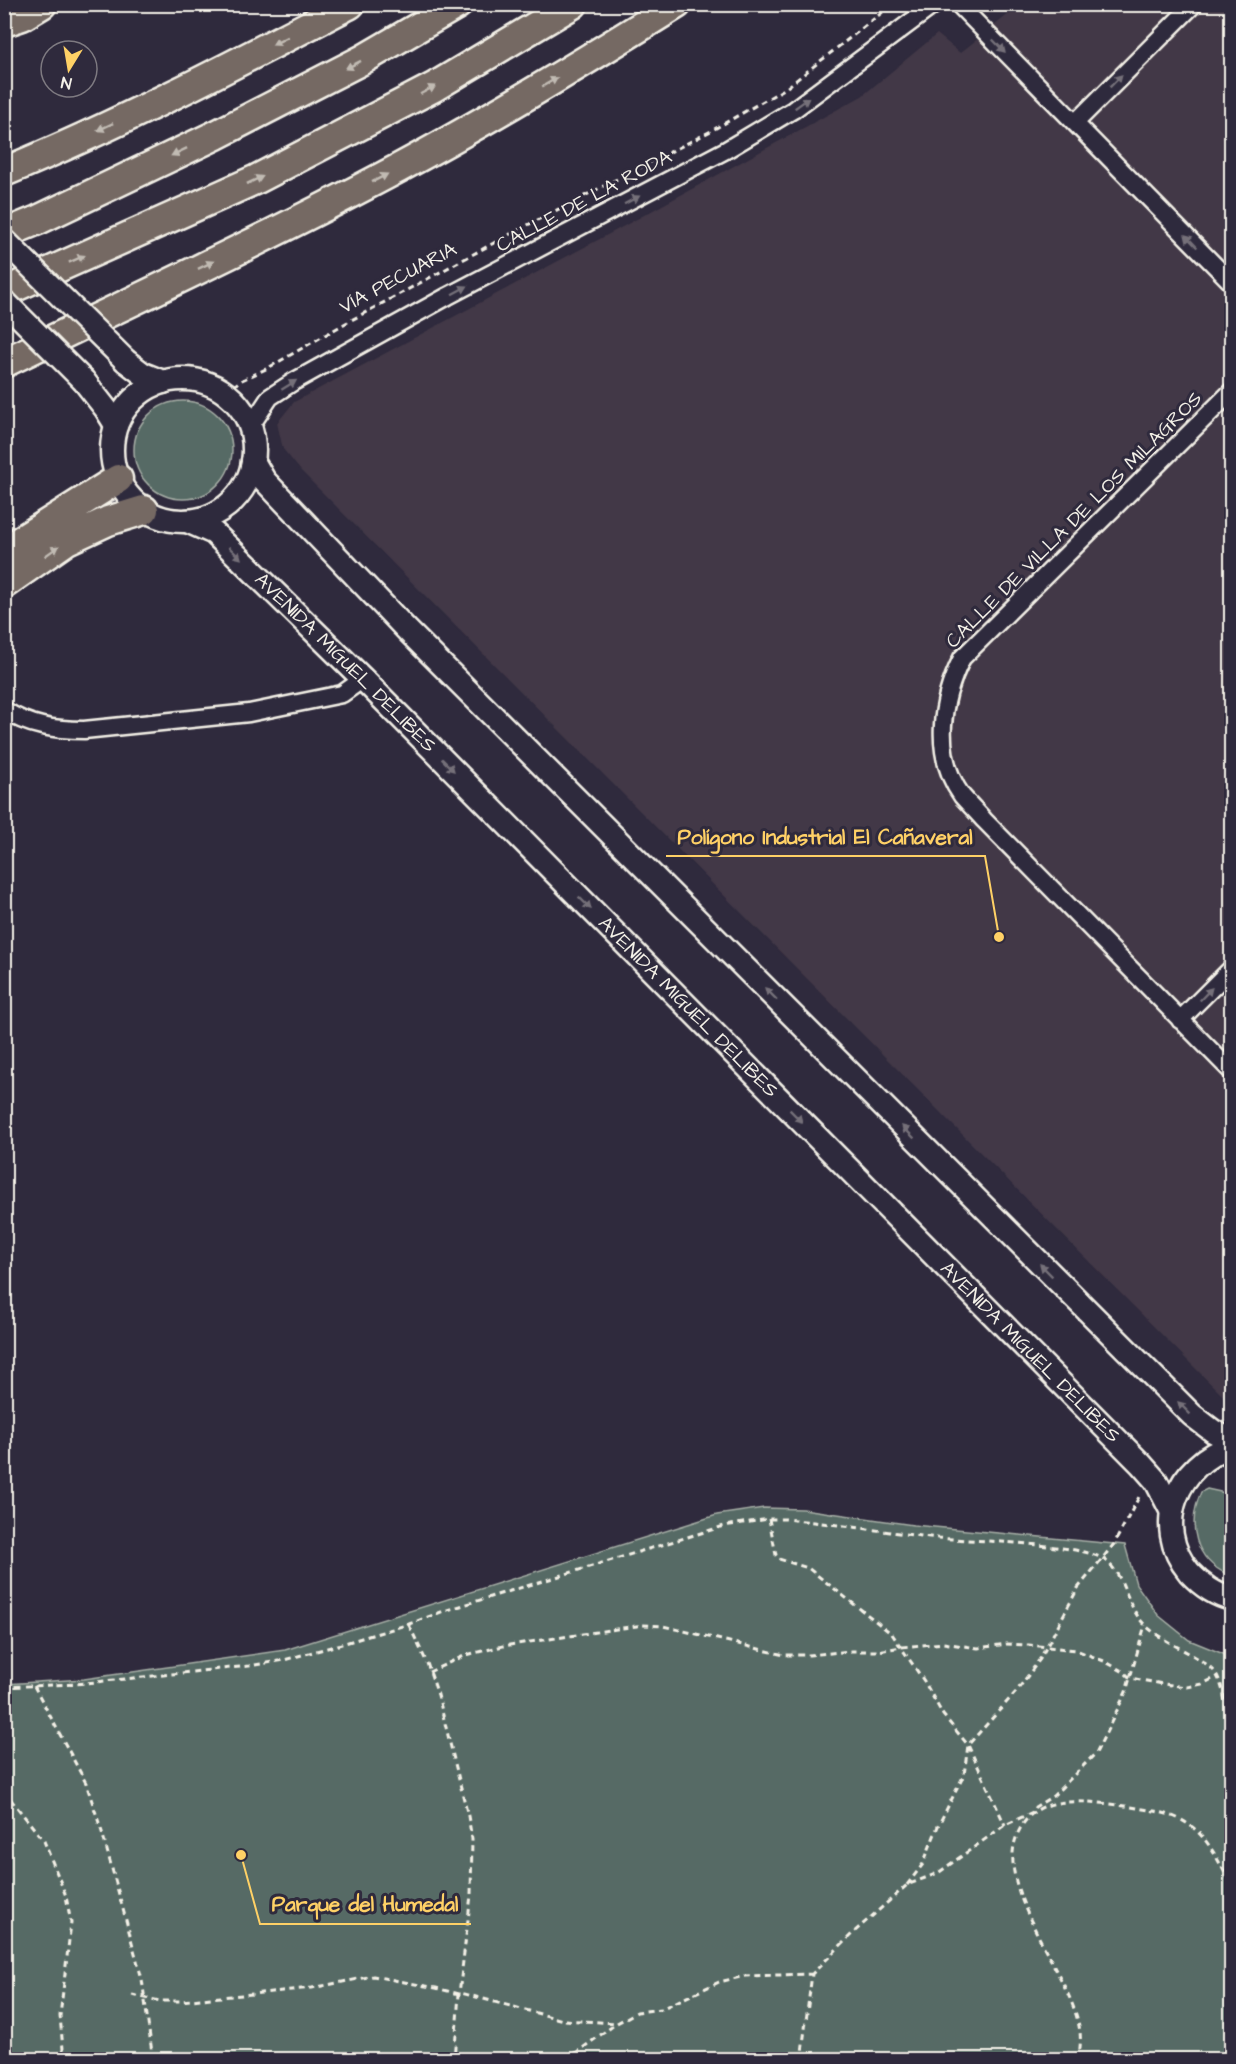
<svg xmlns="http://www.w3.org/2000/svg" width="1236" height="2064" font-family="'Architects Daughter',sans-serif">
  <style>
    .built { fill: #423846 }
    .green { fill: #576b65; stroke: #a6aea6; stroke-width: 1.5 }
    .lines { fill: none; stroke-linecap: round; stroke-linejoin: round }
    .minor-casing { stroke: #f4f1e8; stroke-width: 21 }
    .secondary-casing { stroke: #f4f1e8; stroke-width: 27 }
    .motorway-casing { stroke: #f4f1e8; stroke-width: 33 }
    .path { stroke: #f4f1e8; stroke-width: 3; stroke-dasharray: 6 4.5; stroke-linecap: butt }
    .minor { stroke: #2f2a3d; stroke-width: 16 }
    .secondary { stroke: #2f2a3d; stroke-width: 22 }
    .motorway { stroke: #756964; stroke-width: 28 }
    .secondary-bridge-casing { stroke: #f4f1e8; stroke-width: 27; stroke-linecap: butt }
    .secondary-bridge { stroke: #2f2a3d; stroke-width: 22 }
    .oneway { fill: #c1bbb3 }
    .oneway2 { fill: #747079 }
    .labels { text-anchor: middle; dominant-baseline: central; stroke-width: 6; stroke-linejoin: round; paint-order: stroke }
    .street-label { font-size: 20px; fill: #f4f1e8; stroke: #2f2a3d }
    .leader { fill: none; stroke: #ffd166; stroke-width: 2 }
    .callout-dot { fill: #ffd166; stroke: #2f2a3d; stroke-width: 2 }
    .callout-label { font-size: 21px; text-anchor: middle; font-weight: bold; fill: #ffd166; stroke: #2f2a3d; stroke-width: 6; stroke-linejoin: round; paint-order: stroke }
  </style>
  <rect width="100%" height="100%" fill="#2f2a3d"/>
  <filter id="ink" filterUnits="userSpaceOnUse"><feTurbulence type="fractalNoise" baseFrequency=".0167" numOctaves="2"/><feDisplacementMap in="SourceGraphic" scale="12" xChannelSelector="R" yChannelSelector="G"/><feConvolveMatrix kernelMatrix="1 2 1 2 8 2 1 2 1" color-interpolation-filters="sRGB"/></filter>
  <g filter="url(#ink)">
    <path class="built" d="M1020,5H1231V1404L301,471L283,449L277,423L294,402L624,226L862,96L937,34L960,53Z"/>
    <path class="green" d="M134 450a49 49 0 1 1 98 0a49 49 0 1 1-98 0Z
      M1207,1489L1225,1493L1231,1491L1232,1574L1229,1575C1194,1560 1187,1524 1201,1492Z
      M764,1508L803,1509L913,1525L1125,1545L1136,1584L1158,1615L1189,1640L1231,1657V2059H5V1684L84,1679L285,1650L717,1515Z"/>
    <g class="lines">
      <defs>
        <path id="minor" d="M958,4L1232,283
          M1075,123L1194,4
          M1232,391L962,658C941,700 932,754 962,796C969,804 977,812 984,820L1232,1072
          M250,427L270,397L293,382L448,296L726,150L793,110L935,4
          M4,710C28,726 55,730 84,730L249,713L342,694L363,679
          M1180,1020L1232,968"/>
        <g id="secondary">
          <path d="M126,361L143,374L163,382"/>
          <circle cx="183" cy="450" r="71"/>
          <path d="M84,381L106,409L116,425"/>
          <path d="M253,461L264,480L408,631L1192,1415L1213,1431L1232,1441"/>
          <path id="s1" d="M187,521L214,533L363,679L1141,1464L1156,1481L1172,1512"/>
          <path d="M1232,1446C1177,1463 1151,1526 1189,1572C1201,1585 1214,1595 1232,1599"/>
        </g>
        <path id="motorway" d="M4,22L22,16L42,4
          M4,172C123,123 237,63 350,4
          M4,234L38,220L216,135L362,60L458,4
          M4,292L257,179L434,87L573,4
          M4,363C136,299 270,237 399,168C494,117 586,61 677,4
          M4,551L118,479
          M4,584L67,540L108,521L144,510"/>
      </defs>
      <use href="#minor" class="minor-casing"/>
      <use href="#secondary" class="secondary-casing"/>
      <use href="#motorway" class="motorway-casing"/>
      <path class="path" d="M225,393L240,381L268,368L344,324L516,231L711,131L786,88L893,4
        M769,1519L776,1555L779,1559L808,1568L892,1634L924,1681L943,1715L968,1745L1005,1825
        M409,1625L427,1663L438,1695L468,1816L472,1839L471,1895L459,1994L454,2060
        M429,1672L466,1655L503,1646L643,1625L663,1626L784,1655H809L851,1651H878L901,1647L943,1643L978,1648L1006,1644L1029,1645L1076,1650L1104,1661L1124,1672L1130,1678L1163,1684L1187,1687L1202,1684L1219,1676
        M34,1686L86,1783L102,1832L142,1979L153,2060
        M4,1687L76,1684L249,1666L284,1660L338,1645L409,1624L444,1611L724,1526L769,1519H785C836,1524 887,1532 938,1538C972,1541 1081,1543 1105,1560C1126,1576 1126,1607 1145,1625C1164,1643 1190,1651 1210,1667C1229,1681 1229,1743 1232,1767
        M1226,1712L1232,1710
        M4,1791L44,1841L66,1896L71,1923L60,2016L64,2060
        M907,1885L923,1864L938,1826L964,1775L968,1745L1016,1692L1040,1659L1078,1588L1114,1544L1140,1495
        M132,1995L160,2001H181L312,1988L373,1976L436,1988L459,1994L461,1993L563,2020L617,2023
        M566,2060L617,2023L637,2012L661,2009L719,1982L745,1976L812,1974
        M801,2060L812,1974L853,1933L907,1885L938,1873L1005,1825L1033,1812L1035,1807L1053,1796L1096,1753L1126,1692L1145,1625
        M1078,2060C1080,2051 1081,2041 1080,2032C1073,1974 988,1886 1020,1829C1026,1818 1034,1810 1046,1806C1073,1796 1126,1806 1154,1811C1202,1820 1211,1848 1232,1886"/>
      <use href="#minor" class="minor"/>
      <use href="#secondary" class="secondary"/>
      <use href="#motorway" class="motorway"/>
      <defs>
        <path id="secondary-bridge" d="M4,240L126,361
          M4,301L84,381"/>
      </defs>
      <use href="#secondary-bridge" class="secondary-bridge-casing"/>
      <use href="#secondary-bridge" class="secondary-bridge"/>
    </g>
    <defs><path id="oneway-solid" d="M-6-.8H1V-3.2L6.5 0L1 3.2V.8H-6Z" transform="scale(1.5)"/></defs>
    <g class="oneway">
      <use href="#oneway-solid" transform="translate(280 41) rotate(153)"/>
      <use href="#oneway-solid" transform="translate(353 65) rotate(153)"/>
      <use href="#oneway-solid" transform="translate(550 82) rotate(-30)"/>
      <use href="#oneway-solid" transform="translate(428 90) rotate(-28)"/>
      <use href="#oneway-solid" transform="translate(105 127) rotate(155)"/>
      <use href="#oneway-solid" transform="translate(179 152) rotate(154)"/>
      <use href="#oneway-solid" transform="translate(380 178) rotate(-27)"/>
      <use href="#oneway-solid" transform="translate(255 180) rotate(-25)"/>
      <use href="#oneway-solid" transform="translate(77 259) rotate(-24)"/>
      <use href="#oneway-solid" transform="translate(206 265) rotate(-26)"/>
      <use href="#oneway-solid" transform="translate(52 551) rotate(-35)"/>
    </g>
    <g class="oneway2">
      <use href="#oneway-solid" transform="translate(999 46) rotate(46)"/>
      <use href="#oneway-solid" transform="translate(1116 81) rotate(-45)"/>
      <use href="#oneway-solid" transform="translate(802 103) rotate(-36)"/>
      <use href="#oneway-solid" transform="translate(632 200) rotate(-28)"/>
      <use href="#oneway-solid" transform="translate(1191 241) rotate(-134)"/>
      <use href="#oneway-solid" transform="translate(460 290) rotate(-28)"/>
      <use href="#oneway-solid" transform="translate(289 385) rotate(-32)"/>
      <use href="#oneway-solid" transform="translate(235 553) rotate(44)"/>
      <use href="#oneway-solid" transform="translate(448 765) rotate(45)"/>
      <use href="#oneway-solid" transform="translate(585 903) rotate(45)"/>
      <use href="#oneway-solid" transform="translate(771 994) rotate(-135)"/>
      <use href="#oneway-solid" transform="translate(1206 994) rotate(-46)"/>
      <use href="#oneway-solid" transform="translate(796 1116) rotate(45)"/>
      <use href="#oneway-solid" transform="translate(908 1132) rotate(-135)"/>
      <use href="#oneway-solid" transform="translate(1046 1270) rotate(-135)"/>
      <use href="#oneway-solid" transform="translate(1184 1408) rotate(-135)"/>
    </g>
  </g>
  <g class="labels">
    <g class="street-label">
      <text transform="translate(584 201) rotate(-28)">CALLE DE LA RODA</text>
      <text transform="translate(398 278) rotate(-28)">VÍA PECUARIA</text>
      <text transform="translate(1074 520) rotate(-45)">CALLE DE VILLA DE LOS MILAGROS</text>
      <text stroke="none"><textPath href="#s1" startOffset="214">AVENIDA MIGUEL DELIBES</textPath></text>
      <text stroke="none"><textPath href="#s1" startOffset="700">AVENIDA MIGUEL DELIBES</textPath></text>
      <text stroke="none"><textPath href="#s1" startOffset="1186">AVENIDA MIGUEL DELIBES</textPath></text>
    </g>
  </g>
  <path class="leader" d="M999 937L985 856H666M241 1855L260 1924H471"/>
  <g class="callout-dot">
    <circle cx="999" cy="937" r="6"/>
    <circle cx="241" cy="1855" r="6"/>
  </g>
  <g class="callout-label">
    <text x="825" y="844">Polígono Industrial El Cañaveral</text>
    <text x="365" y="1911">Parque del Humedal</text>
  </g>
  <rect width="1236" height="2064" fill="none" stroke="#2f2a3d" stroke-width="24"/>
  <rect x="12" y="12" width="1212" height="2040" fill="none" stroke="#f4f1e8" stroke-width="2" filter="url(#ink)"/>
  <g transform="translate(69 69) rotate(191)"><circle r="28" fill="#2f2a3d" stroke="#7e7a81" stroke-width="1.5"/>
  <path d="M0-4.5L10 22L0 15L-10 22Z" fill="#ffd166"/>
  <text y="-9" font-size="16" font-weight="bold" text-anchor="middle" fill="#f4f1e8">N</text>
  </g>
</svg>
